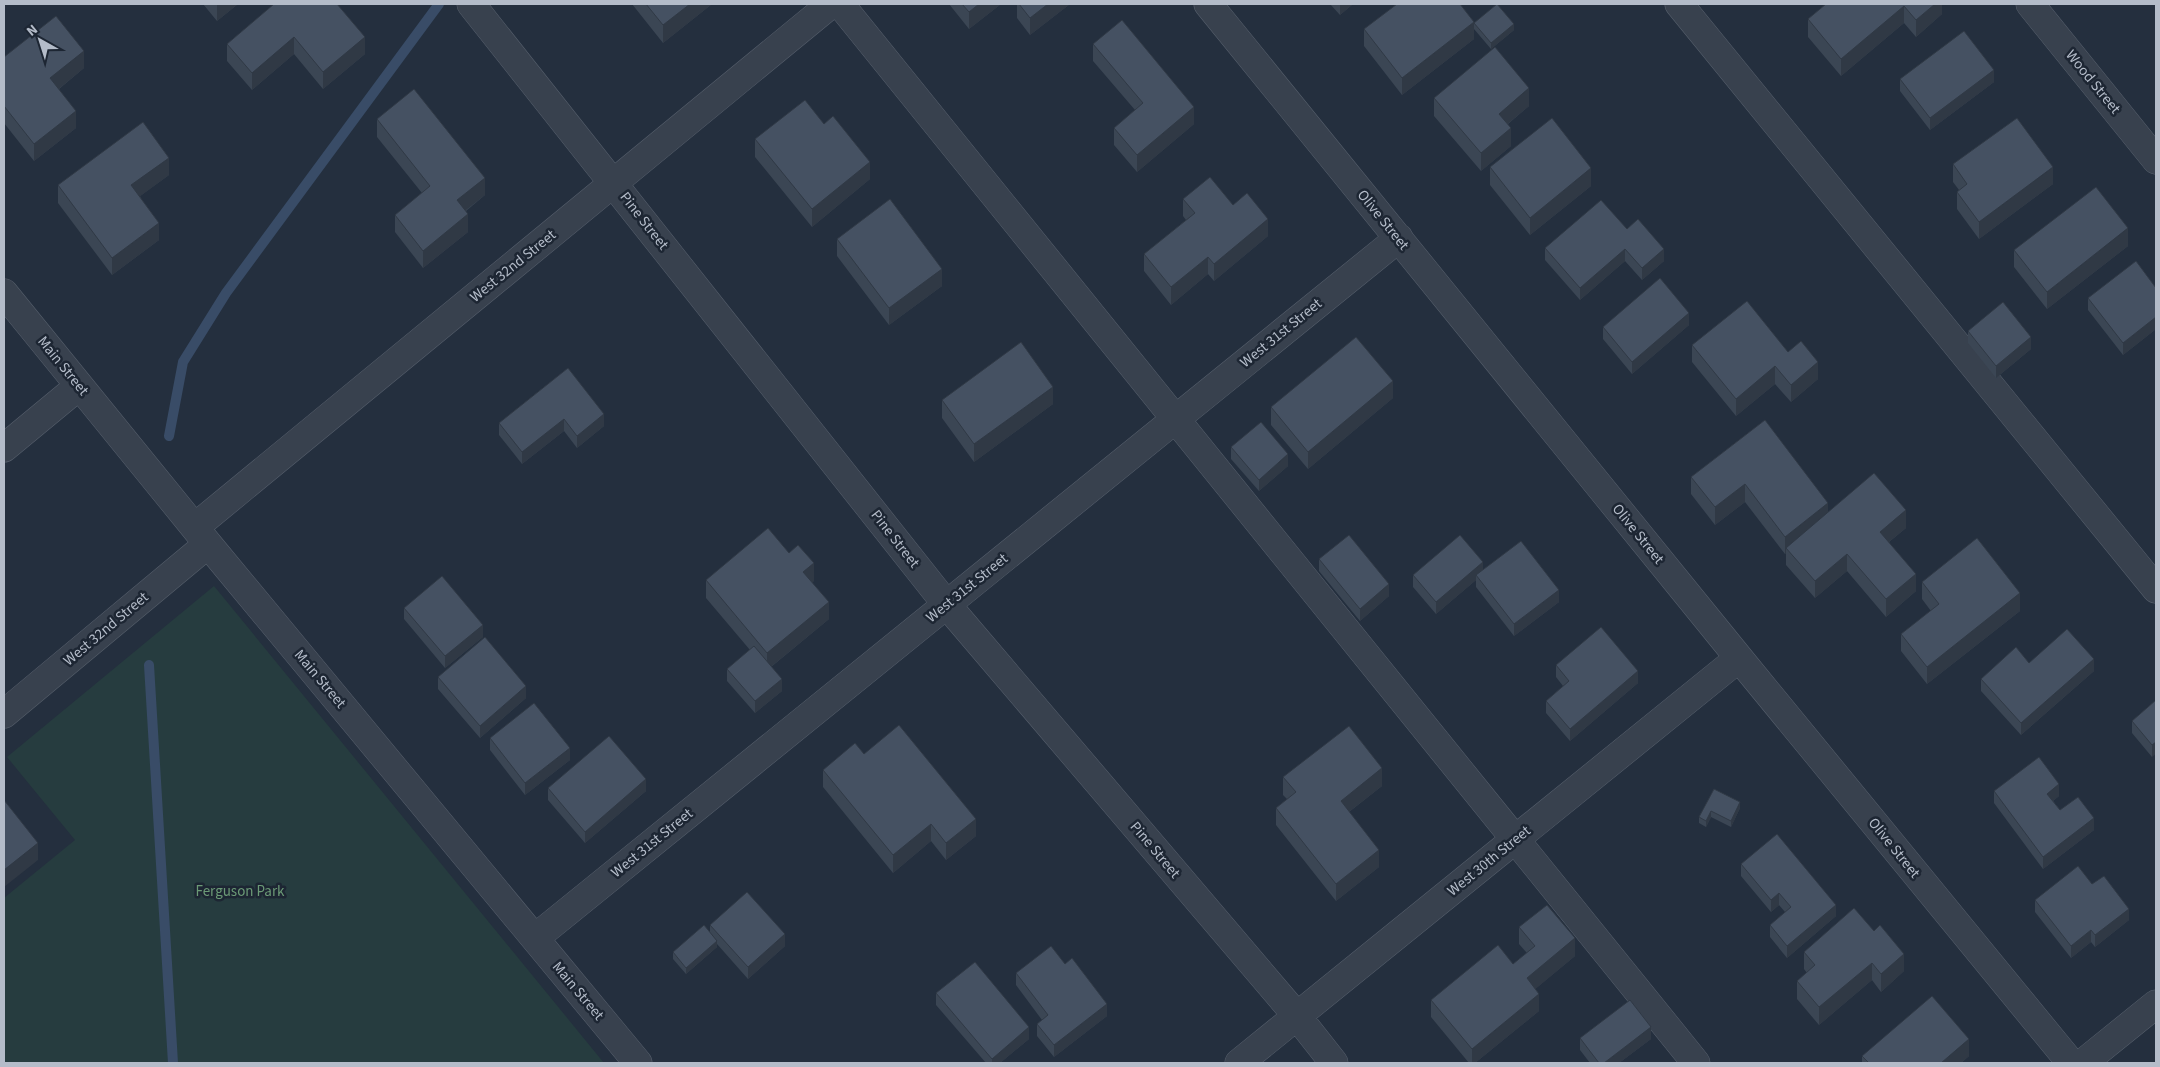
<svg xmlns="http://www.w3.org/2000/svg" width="2160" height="1067" font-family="'Source Sans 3',sans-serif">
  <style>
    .green { fill: #263c3f }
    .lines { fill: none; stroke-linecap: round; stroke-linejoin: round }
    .stream { stroke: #394c67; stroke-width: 10 }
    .minor-casing { stroke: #565f6c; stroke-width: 29 }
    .minor { stroke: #38414e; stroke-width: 28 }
    .wall { fill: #3b4654 }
    .shaded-wall { fill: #303945 }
    .building { fill: #455162; stroke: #303945 }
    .labels { text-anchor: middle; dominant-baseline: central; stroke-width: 5; stroke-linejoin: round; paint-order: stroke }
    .street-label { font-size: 15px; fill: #b4bcc9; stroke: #1d2633 }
    .park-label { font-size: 15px; fill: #6b9a76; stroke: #1d2633 }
  </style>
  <rect width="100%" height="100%" fill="#242f3e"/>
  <path class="green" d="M214,586L604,1063H4V898L75,840L7,757Z"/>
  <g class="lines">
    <path class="stream" d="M169,436L183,362L226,293L439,4
      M149,665L173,1063"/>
    <defs>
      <path id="minor" d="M471,4L947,605L1297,1016L1334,1063
        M840,4L1696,1063
        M1208,4L1739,658L2071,1063
        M1679,4L2156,589
        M2030,4L2156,160
        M4,293L208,544L638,1063
        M4,448L79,386
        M195,527L831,4
        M4,714L208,544
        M535,938L1399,238
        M1239,1063L1739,658
        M2083,1063L2156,1004"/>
    </defs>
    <use href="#minor" class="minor-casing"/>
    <use href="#minor" class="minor"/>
  </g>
  <path class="wall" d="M203,4H238L217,21Z
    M274,4L365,54L323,89L294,54L252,90L227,61V44Z
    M632,4H712L663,43Z
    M949,4H1001L969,29Z
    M1017,4H1070L1030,35L1017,18Z
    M1330,4H1353L1340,15Z
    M1826,4H1942V14L1916,37L1904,23L1841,76L1808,37V19Z
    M1474,22L1514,30L1491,49L1474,29V39L1402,95L1364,46V29Z
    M1093,44L1194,124L1137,172L1114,145V128L1135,110L1093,61Z
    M4,57L84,68L59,89L76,128L34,161L4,123Z
    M1900,79L1994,82L1930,130L1900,91Z
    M1434,98L1529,106L1508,124L1511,146L1481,171L1434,116Z
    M377,119L485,195L466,211L468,232L423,268L395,232V215L422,193L377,137Z
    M824,124L870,179L812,227L755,157V139Z
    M1953,164L2053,184L1979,239L1957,209V192L1959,190L1953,182Z
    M1490,167L1591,186L1530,235L1490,185Z
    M169,175L140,196L159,240L112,275L58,203V185Z
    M1183,199L1233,205L1268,236L1214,281L1208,274L1171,305L1144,271V254L1186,220L1183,216Z
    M1627,229L1664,261L1642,280L1625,261L1580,300L1545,260V248Z
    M837,239L942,286L889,325L837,256Z
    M2128,246L2047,309L2014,267V250Z
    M2156,288V329L2123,355L2088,310V298Z
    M1689,325L1632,374L1603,339V327Z
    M1968,331L2031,349L1996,378L1968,343Z
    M1692,345L1788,352L1818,379L1791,402L1775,384L1736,416L1692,362Z
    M568,368L604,426L577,448L564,431L522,464L499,435V423Z
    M1393,398L1308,469L1271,425V407Z
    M942,400L1053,404L974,462L942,418Z
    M1765,420L1828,512L1906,528L1889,542L1916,591L1886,617L1847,571L1815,598L1786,565V553L1785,554L1745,502L1715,525L1691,494V477Z
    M1231,447L1288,466L1259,491L1231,459Z
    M789,553L814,581L812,582L829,619L771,667L782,691L755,713L727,681V669L750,650L706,598V580Z
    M1319,559L1389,596L1360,621L1319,571Z
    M1483,570L1559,602L1514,636L1476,587V580L1436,614L1413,587V575Z
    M1922,582L2020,611L1927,684L1901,651V634L1931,611L1922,599Z
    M404,608L483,637L445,668L404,619Z
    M2029,663L2094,671L2021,735L1981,691V679Z
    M1556,665L1638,683L1570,741L1546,713V701L1563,686L1556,677Z
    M438,677L526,698L480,738L438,689Z
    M2156,700L2152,757L2132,733V721Z
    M490,738L570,760L525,795L490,750Z
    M864,754L976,836L946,860L931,841L893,873L823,787V770Z
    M1283,777L1382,786L1349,812L1379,867L1336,901L1276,825V808L1287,799L1283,795Z
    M548,788L646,791L585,843L548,800Z
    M1714,789L1740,808L1731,827L1711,817L1706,827L1699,823V817Z
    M1994,791L2059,796L2053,801L2060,810L2094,830L2043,869L1994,803Z
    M1741,864L1836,916L1787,958L1770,937V925L1785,912L1779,905L1771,912L1741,876Z
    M2092,884L2129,920L2095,947L2091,942L2071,958L2035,912V900Z
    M1854,908L1904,971L1881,992L1872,980L1819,1025L1797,999V981L1807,973L1804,969V952Z
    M710,925L785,946L748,979L717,944V947L686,974L673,959V952L710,932Z
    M1519,927L1575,956L1535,989L1539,1011L1475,1063H1469L1431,1017V1000L1513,964L1527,953L1519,944Z
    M1065,964L1107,1016L1054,1057L1037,1036V1024L1042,1020L1016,985V973Z
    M936,993L1029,1039L1000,1063H986L936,1005Z
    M1580,1038L1651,1039L1619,1063H1590L1580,1050Z
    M1862,1056H1969L1961,1063H1862Z"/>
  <path class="shaded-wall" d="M217,4H238L217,21Z
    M690,4H712L663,43V25Z
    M979,4H1001L969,29V12Z
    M1048,4H1070L1030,35V18Z
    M1340,4H1353L1340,15Z
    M1935,4H1942V14L1916,37V20Z
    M1904,6V23L1841,76V59Z
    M1474,22V39L1402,95V78Z
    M1514,24V30L1491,49V43Z
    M294,37V54L252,90V73Z
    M365,37V54L323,89V72Z
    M84,51V68L50,96V78Z
    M1994,70V82L1930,130V118Z
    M1529,88V106L1499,131V114Z
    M1194,107V124L1137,172V155Z
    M76,111V128L34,161V144Z
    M1511,128V146L1481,171V153Z
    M169,158V175L131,203V185Z
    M870,162V179L812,227V209Z
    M2053,167V184L1979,239V222Z
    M1591,168V186L1530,235V218Z
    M485,178V195L457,217V200Z
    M468,214V232L423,268V251Z
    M1268,219V236L1214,281V264Z
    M159,223V240L112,275V258Z
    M2128,228V246L2047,309V292Z
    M1625,249V261L1580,300V288Z
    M1664,249V261L1642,280V268Z
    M1208,257V274L1171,305V287Z
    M942,269V286L889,325V308Z
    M1689,313V325L1632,374V362Z
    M2156,317V329L2123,355V343Z
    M2031,337V349L1996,378V366Z
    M1818,362V379L1791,402V385Z
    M1775,366V384L1736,416V399Z
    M1393,381V398L1308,469V452Z
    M1053,387V404L974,462V444Z
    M604,414V426L577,448V436Z
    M564,419V431L522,464V452Z
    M1288,454V466L1259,491V480Z
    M1745,484V502L1715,525V507Z
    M1828,503V521L1786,548V553L1785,554V537Z
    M1906,510V528L1880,549V532Z
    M1847,554V571L1815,598V581Z
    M1483,562V574L1476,575V580L1436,614V602Z
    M814,563V581L803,589V572Z
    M1916,574V591L1886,617V599Z
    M1389,584V596L1360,621V609Z
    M1559,590V602L1514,636V624Z
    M2020,593V611L1927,684V667Z
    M829,602V619L767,670V653Z
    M483,625V637L445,668V656Z
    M2094,659V671L2021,735V723Z
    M1638,671V683L1570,741V729Z
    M782,679V691L755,713V701Z
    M526,686V698L480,738V726Z
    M2156,742V754L2152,757V745Z
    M570,748V760L525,795V783Z
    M1382,768V786L1341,818V801Z
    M646,779V791L585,843V832Z
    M2059,784V796L2047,806V794Z
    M1740,802V808L1731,827V821Z
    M1711,811V817L1706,827V821Z
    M2094,818V830L2043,869V857Z
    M976,819V836L946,860V843Z
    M931,824V841L893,873V855Z
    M38,843V860L4,887V870Z
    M1379,850V867L1336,901V884Z
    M1779,893V905L1771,912V900Z
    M1836,905V916L1787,958V946Z
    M2129,909V920L2095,947V935Z
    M2091,930V942L2071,958V946Z
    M785,934V946L748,979V967Z
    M1575,938V956L1527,996V978Z
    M717,941V947L686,974V968Z
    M1904,954V971L1881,992V974Z
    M1872,963V980L1819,1025V1007Z
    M1539,994V1011L1475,1063H1472V1049Z
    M1107,1004V1016L1054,1057V1045Z
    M1029,1027V1039L1000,1063H992V1059Z
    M1651,1027V1039L1619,1063H1604Z
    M1969,1039V1056L1961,1063H1941Z"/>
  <path class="building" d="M274,4H337L365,37L323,72L294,37L252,73L227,44Z
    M646,4H690L663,25Z
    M962,4H979L969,12Z
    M1019,4H1048L1030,18Z
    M1397,4H1460L1474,22L1402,78L1364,29Z
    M1497,4L1514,24L1491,43L1474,23Z
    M1826,4H1935L1916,20L1904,6L1841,59L1808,19Z
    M56,16L84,51L50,78L76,111L34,144L4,106V57Z
    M1122,20L1194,107L1137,155L1114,128L1143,103L1093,44Z
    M1964,31L1994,70L1930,118L1900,79Z
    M1495,47L1529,88L1499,114L1511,128L1481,153L1434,98Z
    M414,89L485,178L457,200L468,214L423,251L395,215L430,186L377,119Z
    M805,100L824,124L833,116L870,162L812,209L755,139Z
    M1552,118L1591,168L1530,218L1490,167Z
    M2017,118L2053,167L1979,222L1957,192L1967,184L1953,164Z
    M143,122L169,158L131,185L159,223L112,258L58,185Z
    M1210,177L1233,205L1247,193L1268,219L1214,264L1208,257L1171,287L1144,254L1195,213L1183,199Z
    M2096,187L2128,228L2047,292L2014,250Z
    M890,199L942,269L889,308L837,239Z
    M1601,200L1627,229L1638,219L1664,249L1642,268L1625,249L1580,288L1545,248Z
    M2136,261L2156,288V317L2123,343L2088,298Z
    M1660,278L1689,313L1632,362L1603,327Z
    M1747,301L1788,352L1801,341L1818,362L1791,385L1775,366L1736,399L1692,345Z
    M2003,302L2031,337L1996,366L1968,331Z
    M1356,337L1393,381L1308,452L1271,407Z
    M1021,342L1053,387L974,444L942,400Z
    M568,368L604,414L577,436L564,419L522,452L499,423Z
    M1765,420L1828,503L1785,537L1745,484L1715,507L1691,477Z
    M1261,422L1288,454L1259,480L1231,447Z
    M1874,473L1906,510L1880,532L1916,574L1886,599L1847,554L1815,581L1786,548Z
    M768,528L789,553L798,545L814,563L803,572L829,602L767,653L706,580Z
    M1349,535L1389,584L1360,609L1319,559Z
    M1460,535L1483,562L1436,602L1413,575Z
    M1977,538L2020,593L1927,667L1901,634L1939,604L1922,582Z
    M1521,541L1559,590L1514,624L1476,575Z
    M442,576L483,625L445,656L404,608Z
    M1601,627L1638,671L1570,729L1546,701L1569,681L1556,665Z
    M2067,629L2094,659L2021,723L1981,679L2016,647L2029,663Z
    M485,637L526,686L480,726L438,677Z
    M754,646L782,679L755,701L727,669Z
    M2156,700V742L2152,745L2132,721Z
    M534,703L570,748L525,783L490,738Z
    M899,725L976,819L946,843L931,824L893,855L823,770L855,743L864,754Z
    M1349,726L1382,768L1341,801L1379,850L1336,884L1276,808L1296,792L1283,777Z
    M609,736L646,779L585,832L548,788Z
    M2039,757L2059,784L2047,794L2060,810L2078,797L2094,818L2043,857L1994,791Z
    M1714,789L1740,802L1731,821L1711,811L1706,821L1699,817Z
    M4,800L38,843L4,870Z
    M1777,834L1836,905L1787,946L1770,925L1791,907L1779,893L1771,900L1741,864Z
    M2078,866L2092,884L2104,876L2129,909L2095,935L2091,930L2071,946L2035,900Z
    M747,892L785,934L748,967L710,925Z
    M1547,905L1575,938L1527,978L1539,994L1472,1049L1431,1000L1498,945L1513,964L1535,946L1519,927Z
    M1854,908L1874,931L1880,925L1904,954L1881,974L1872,963L1819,1007L1797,981L1815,965L1804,952Z
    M704,925L717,941L686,968L673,952Z
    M1051,946L1065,964L1072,958L1107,1004L1054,1045L1037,1024L1048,1015L1016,973Z
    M975,962L1029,1027L992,1059L936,993Z
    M1932,996L1969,1039L1941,1063H1869L1862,1056Z
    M1630,1000L1651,1027L1604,1063H1599L1580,1038Z"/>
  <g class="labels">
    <g class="street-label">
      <text transform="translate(2093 82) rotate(51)">Wood Street</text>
      <text transform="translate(1383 220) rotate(51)">Olive Street</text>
      <text transform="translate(644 221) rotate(52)">Pine Street</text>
      <text transform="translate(513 266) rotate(-39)">West 32nd Street</text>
      <text transform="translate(1281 333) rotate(-39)">West 31st Street</text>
      <text transform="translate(63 366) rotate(51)">Main Street</text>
      <text transform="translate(1638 534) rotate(51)">Olive Street</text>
      <text transform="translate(895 539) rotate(52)">Pine Street</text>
      <text transform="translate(967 588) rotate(-39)">West 31st Street</text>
      <text transform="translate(106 629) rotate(-40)">West 32nd Street</text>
      <text transform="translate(320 679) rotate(50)">Main Street</text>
      <text transform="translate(652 843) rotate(-39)">West 31st Street</text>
      <text transform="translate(1894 848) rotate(51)">Olive Street</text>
      <text transform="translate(1155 850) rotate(50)">Pine Street</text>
      <text transform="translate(1489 861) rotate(-39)">West 30th Street</text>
      <text transform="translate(578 991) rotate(50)">Main Street</text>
    </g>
    <g class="park-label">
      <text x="240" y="891">Ferguson Park</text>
    </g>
  </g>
  <rect width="2160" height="1067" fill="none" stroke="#b4bcc9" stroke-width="10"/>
  <g transform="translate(40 40) rotate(321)" stroke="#1d2633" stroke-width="4" paint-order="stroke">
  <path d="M0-4L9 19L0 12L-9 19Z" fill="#b4bcc9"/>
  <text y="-8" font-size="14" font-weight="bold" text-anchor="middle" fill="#b4bcc9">N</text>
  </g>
</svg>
